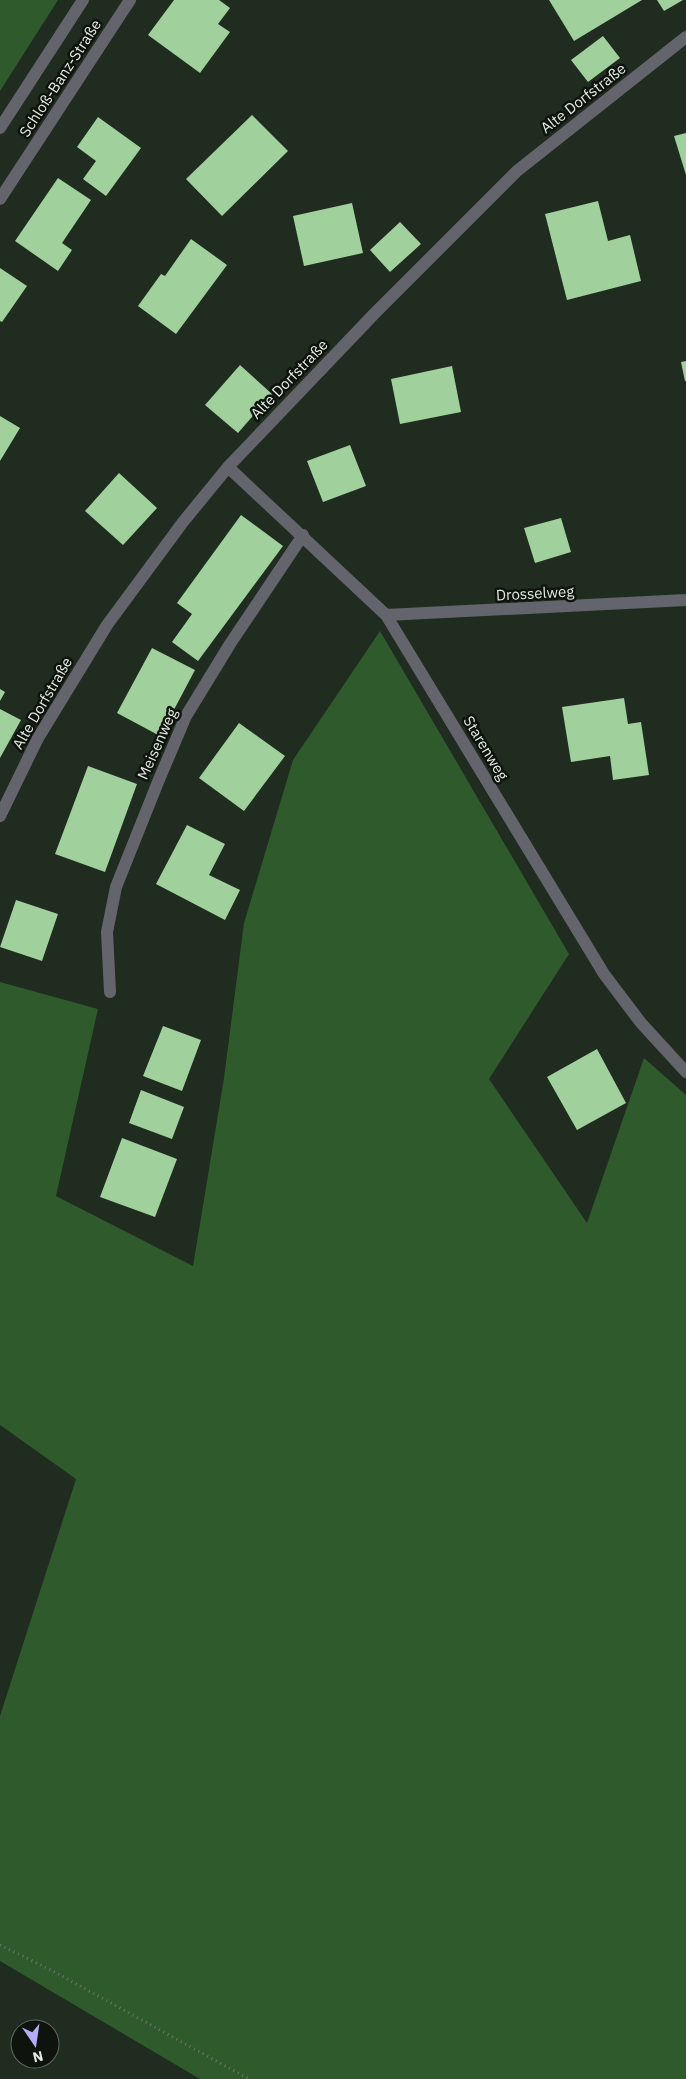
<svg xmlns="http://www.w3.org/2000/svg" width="686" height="2079" font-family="'IBM Plex Sans',sans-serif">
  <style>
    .green { fill: #2e5a2c }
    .building { fill: #a0d19c }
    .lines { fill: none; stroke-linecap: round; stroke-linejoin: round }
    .path { stroke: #6c766b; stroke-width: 3; stroke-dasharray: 1 4; stroke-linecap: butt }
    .minor { stroke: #64646c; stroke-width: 12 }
    .labels { text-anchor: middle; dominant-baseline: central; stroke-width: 5; stroke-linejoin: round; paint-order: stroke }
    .street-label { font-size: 15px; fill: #e4ebe3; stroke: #0e130d }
  </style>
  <rect width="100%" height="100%" fill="#202c20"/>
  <path class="green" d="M0,0H58L0,91Z
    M380,631L569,954L489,1079L587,1223L644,1058L686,1095V2079H200L0,1961V1716L76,1479L0,1425V982L98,1009L56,1196L193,1266L224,1078L244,923L293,760Z"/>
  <path class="building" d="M174,0H219L230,8L218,24L230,32L200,73L148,35Z
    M549,0H642L574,41Z
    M657,0H683L664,11Z
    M603,36L620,58L588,82L571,60Z
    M252,115L288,151L222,216L186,179Z
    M98,117L141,148L106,196L83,179L96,161L77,147Z
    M686,133V175L674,136Z
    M58,178L91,200L62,243L72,250L58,271L15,241Z
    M598,201L608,241L630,235L641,281L567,300L545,214Z
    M352,203L363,253L304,266L293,216Z
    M400,222L421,244L390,272L370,250Z
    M191,239L227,265L176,334L138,306L161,274L165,276Z
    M0,268L27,286L2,322L0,321Z
    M686,361V381H685L681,362Z
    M240,365L272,394L238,433L205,405Z
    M452,366L461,412L400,424L391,379Z
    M0,416L20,428L0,461Z
    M350,445L366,486L323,502L307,461Z
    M119,473L157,508L123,545L85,511Z
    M241,515L283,546L198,661L172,642L192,614L177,603Z
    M561,518L571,552L535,563L524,528Z
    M152,648L195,670L160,736L117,713Z
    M0,689L5,692L0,701Z
    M624,698L628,724L641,722L649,775L613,780L610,756L571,762L562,707Z
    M0,709L21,720L0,758Z
    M239,723L285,756L244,811L199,778Z
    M88,766L137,784L105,872L55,854Z
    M187,825L225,844L209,875L240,890L225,920L156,884Z
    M16,900L58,914L42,961L0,947Z
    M163,1026L201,1040L182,1091L143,1076Z
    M597,1049L626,1103L577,1130L547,1077Z
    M141,1090L184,1107L172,1139L129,1123Z
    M122,1138L177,1159L155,1217L100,1197Z"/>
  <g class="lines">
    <path class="path" d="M0,1945L51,1970L249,2079"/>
    <path class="minor" d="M0,128L83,0
      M0,199L130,0
      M228,467L386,615L604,974L641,1023L686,1072
      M386,615L686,600
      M0,816L38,738L107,625L183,522L228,467L375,313L517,171L686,37
      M110,992L107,932L116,887L158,782L186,716L230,644L303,535"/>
  </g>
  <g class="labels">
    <g class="street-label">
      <text transform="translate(60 78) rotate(-57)">Schloß-Banz-Straße</text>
      <text transform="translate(583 98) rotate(-38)">Alte Dorfstraße</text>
      <text transform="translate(289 379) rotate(-46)">Alte Dorfstraße</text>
      <text transform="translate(535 593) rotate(-3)">Drosselweg</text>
      <text transform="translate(42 703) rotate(-60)">Alte Dorfstraße</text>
      <text transform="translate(157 744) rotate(-66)">Meisenweg</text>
      <text transform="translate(486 748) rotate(59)">Starenweg</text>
    </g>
  </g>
  <g transform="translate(35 2044) rotate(167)"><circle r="24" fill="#0e130d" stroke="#646963"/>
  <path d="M0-4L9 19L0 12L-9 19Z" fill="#b2adf9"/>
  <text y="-8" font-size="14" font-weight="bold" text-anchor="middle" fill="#e4ebe3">N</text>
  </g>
</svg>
